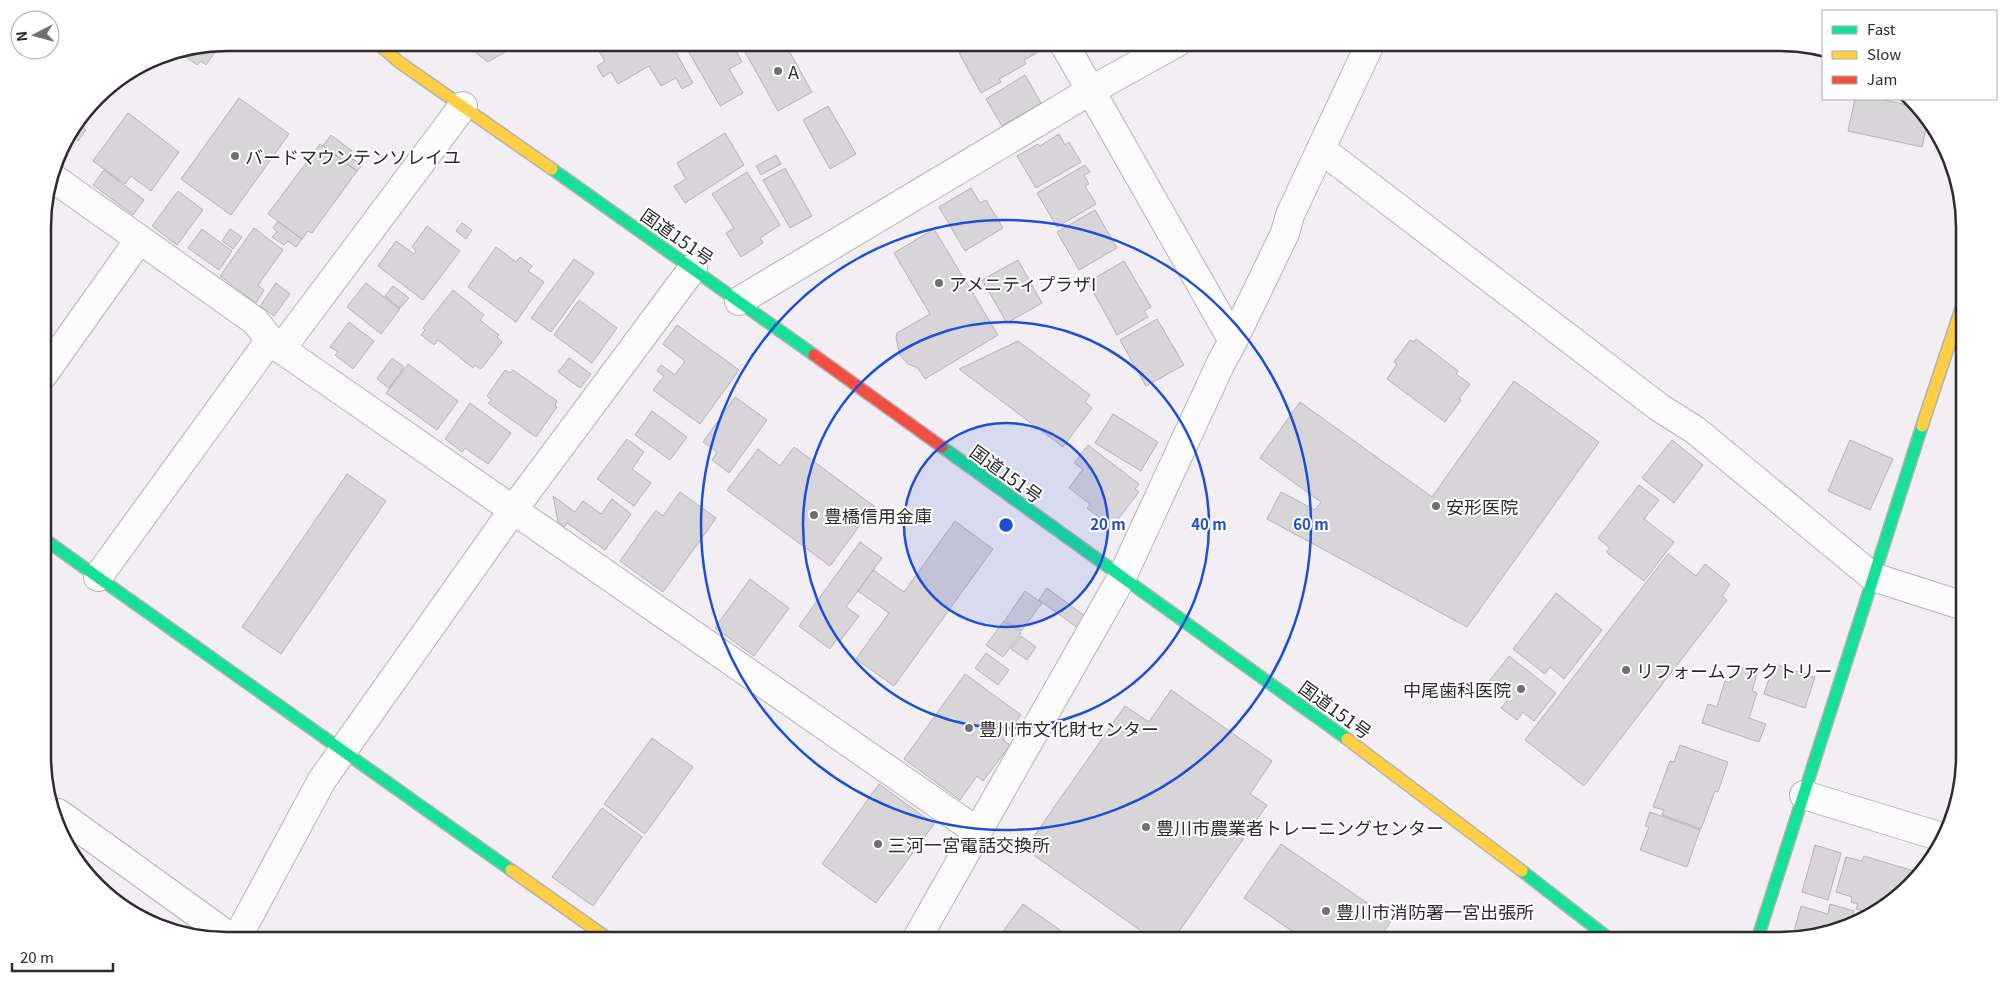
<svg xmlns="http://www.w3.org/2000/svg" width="2007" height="983" font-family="Georgia,'Noto Sans JP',serif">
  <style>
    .building { fill: #d8d5d9; stroke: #b5b2b5 }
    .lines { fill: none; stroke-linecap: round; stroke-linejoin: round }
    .street-casing { stroke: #b4b2b5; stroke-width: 30 }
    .fast-casing { stroke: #b4b2b5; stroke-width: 14 }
    .slow-casing { stroke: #b4b2b5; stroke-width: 14 }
    .jam-casing { stroke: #b4b2b5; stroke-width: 14 }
    .street { stroke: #fdfcfd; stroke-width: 28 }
    .fast { stroke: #16e098; stroke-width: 11 }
    .slow { stroke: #ffcf43; stroke-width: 11 }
    .jam { stroke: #f24e42; stroke-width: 11 }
    .ring { fill: none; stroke: #1d4ed8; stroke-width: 2.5 }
    .poi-dot { fill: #726f72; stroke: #fff; stroke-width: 2 }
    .labels { text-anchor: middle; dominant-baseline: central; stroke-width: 4; stroke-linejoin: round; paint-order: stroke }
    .poi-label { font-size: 18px; fill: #2d2b2d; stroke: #fff; text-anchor: start }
    .street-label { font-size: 18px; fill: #2d2b2d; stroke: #fff }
    .rim { fill: none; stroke: #2d2b2d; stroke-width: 2.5 }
    .centre { fill: #1d4ed8; stroke: #fff; stroke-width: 2.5 }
    .ring-label { font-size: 15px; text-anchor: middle; font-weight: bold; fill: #1d4ed8; stroke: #fff; stroke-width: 4; stroke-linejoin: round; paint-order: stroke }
  </style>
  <rect width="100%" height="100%" fill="#f2eef3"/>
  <path class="building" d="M462,42H522L488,62Z
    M610,42H670L693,83L682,89L676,78L661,86L649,66L618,84L611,72L603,77L597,66L605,61L598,50Z
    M698,42H731L742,62L729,69L743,93L720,106L687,49Z
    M758,42H784L812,92L778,111L744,50Z
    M978,42H1033L1038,52L1024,60L1026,64L999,79L1001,82L981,93L959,53Z
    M212,46L210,48L215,52L206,65L201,61L197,65L179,52Z
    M1025,75L1041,103L1002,126L986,99Z
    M239,98L289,134L231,215L181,179Z
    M1855,99H1880L1916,107L1928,118L1922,147L1848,131Z
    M828,106L856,154L830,169L803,120Z
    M128,113L179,152L151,191L131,176L125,184L93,161Z
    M78,124L86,130L78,141L73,137L63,152L68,155L61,164L57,162L62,145Z
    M725,133L744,165L685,203L674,186L686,179L677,163Z
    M1059,134L1065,145L1069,142L1081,162L1036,188L1017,156L1038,144L1040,146Z
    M331,135L352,151L348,156L362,165L357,171L323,146Z
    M320,144L357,171L312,233L308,231L302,239L268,214Z
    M776,155L781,164L761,175L756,166Z
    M1085,165L1090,172L1084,175L1089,184L1085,186L1096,204L1057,227L1037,193Z
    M785,168L812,216L790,228L763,180Z
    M104,170L144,200L133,215L93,185Z
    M747,172L780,225L760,238L763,243L741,257L726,233L734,228L712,194Z
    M971,188L980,203L986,200L1003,228L965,251L939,207Z
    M178,191L203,210L177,245L152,226Z
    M1095,210L1117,248L1079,270L1057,232Z
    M278,221L302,239L296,247L288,241L284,245L272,237L277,232L273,228Z
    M462,223L472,230L466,239L456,231Z
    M427,226L460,251L423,300L378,266L396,241L414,254L416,251L412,247Z
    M254,228L283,250L258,285L264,290L256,303L220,276Z
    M202,229L232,251L219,270L188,248Z
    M230,229L242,237L233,249L222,241Z
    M934,229L998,335L925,379L918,368L908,364L900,355L896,338L897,333L930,314L894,253Z
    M496,247L516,262L520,257L532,266L528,271L544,282L516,322L468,287Z
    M574,259L594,273L551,332L531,318Z
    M1018,260L1042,303L1007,323L982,280Z
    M1124,261L1151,307L1144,311L1148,317L1117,335L1088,282Z
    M276,283L290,294L274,316L260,306Z
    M366,283L400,309L381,334L347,307Z
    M393,286L409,298L400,308L385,296Z
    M453,290L484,315L480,320L499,335L497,337L502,342L481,369L475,365L473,368L438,340L434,345L421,335L425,330L423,328Z
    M579,300L617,328L592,363L554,335Z
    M1157,319L1184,365L1146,386L1120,340Z
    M349,322L374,341L353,369L335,355L338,352L330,347Z
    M677,325L739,370L700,424L653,390L664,376L657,371L661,365L675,375L685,361L663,344Z
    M1416,339L1458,371L1456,374L1470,384L1459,399L1461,400L1445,422L1387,379L1397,364L1394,362L1410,340L1414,342Z
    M1018,341L1090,395L1085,402L1092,408L1063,447L959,369Z
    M392,358L404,367L389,388L377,379Z
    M569,358L591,374L580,388L558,372Z
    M408,364L458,401L437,430L386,393Z
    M505,370L510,373L513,370L557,401L555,406L557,407L536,437L488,403L492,400L487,396Z
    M1514,381L1599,442L1467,627L1267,519L1281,492L1315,510L1321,502L1260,458L1300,402L1432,497Z
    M735,397L767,420L729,473L712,460L717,452L703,442Z
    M470,403L511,433L488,464L465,448L462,452L445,439Z
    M652,411L687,437L670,460L635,435Z
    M1113,414L1158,442L1141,471L1095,443Z
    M627,439L644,452L632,469L651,483L634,506L597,479Z
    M1672,440L1703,465L1674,503L1642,478Z
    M1850,440L1893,459L1870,510L1828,491Z
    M1088,445L1139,484L1135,489L1139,492L1112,527L1087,508L1090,504L1069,488L1083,469L1074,463Z
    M794,447L874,506L830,566L727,490L758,449L780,466Z
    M347,474L386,501L281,654L242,627Z
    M1639,485L1659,500L1644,519L1674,542L1644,581L1606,552L1610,548L1598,538Z
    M680,492L716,518L663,592L620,561L656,510L663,516Z
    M553,496L575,512L583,501L601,514L612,499L631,514L605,550L567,523L564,527L558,522Z
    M955,521L993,549L894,686L856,659L889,613L858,591L873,570L904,592Z
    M860,542L882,558L846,607L859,616L840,641L837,639L830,649L799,626Z
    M1668,554L1696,576L1705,564L1730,584L1722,596L1727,600L1584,786L1525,740Z
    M750,579L789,608L754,656L715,628Z
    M1047,588L1086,617L1078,628L1039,600Z
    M1025,591L1042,603L1021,631L1005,620Z
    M1556,593L1602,630L1564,679L1550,667L1545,674L1513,649Z
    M1004,621L1021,633L1003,657L986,645Z
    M1021,636L1036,647L1027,660L1011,649Z
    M986,653L1009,670L998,685L975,668Z
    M1509,656L1556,693L1534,721L1523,712L1517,720L1501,708L1507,701L1487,684Z
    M1774,664L1815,677L1805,708L1764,694Z
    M1736,666L1757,674L1752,691L1757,693L1749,718L1766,724L1759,742L1702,723L1708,704L1717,707L1725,681L1730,683Z
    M965,674L1021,715L1003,740L1010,745L983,781L977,776L960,800L904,759Z
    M1171,690L1272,761L1250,794L1267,805L1173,940H1154L1025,849L1125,706L1149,722Z
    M652,738L693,767L645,834L604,804Z
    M1680,745L1728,762L1718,792L1715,791L1701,829L1662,815L1664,810L1653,807L1670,761L1674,762Z
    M879,784L934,824L876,903L822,864Z
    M602,808L642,837L593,906L552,877Z
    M1650,812L1700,830L1687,867L1640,850L1649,827L1645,826Z
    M1281,844L1392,920L1378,940H1305L1244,898Z
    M1815,845L1841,853L1828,900L1802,892Z
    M1927,852L1934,854L1920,875Z
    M1864,856L1914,871L1910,885L1882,910L1874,914L1856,909L1858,904L1851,902L1852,897L1836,892L1846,857L1862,861Z
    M1023,904L1074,940H997Z
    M1830,904L1854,911L1851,921L1856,922L1839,931L1796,939L1792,938L1801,906L1828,914Z"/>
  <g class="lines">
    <defs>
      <path id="street" d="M1063,42L1233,341
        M1322,150L1660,408L1695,430L1873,577L1964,606
        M53,178L255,321L270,340L281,349L978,832
        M739,301L1090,91L1178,42
        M281,349L463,106
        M43,375L139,240
        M98,577L270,340
        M1804,795L1945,838
        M58,813L234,940
        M236,940L322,780L513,510L693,268
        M916,940L1122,577L1221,363L1233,341L1285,233L1290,215L1371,42"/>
      <path id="fast" d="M552,169L814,355
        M942,447L1347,739
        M44,539L511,870
        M1522,871L1611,940
        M1757,940L1922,426"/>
      <path id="slow" d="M376,42L399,62L552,169
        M1922,426L1963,303
        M1347,739L1522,871
        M511,870L610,940"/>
      <path id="jam" d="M814,355L942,447"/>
    </defs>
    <use href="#street" class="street-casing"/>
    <use href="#fast" class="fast-casing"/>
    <use href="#slow" class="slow-casing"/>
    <use href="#jam" class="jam-casing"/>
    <use href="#street" class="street"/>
    <use href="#fast" class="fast"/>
    <use href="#slow" class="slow"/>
    <use href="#jam" class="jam"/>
  </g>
  <circle cx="1006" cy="525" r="102" fill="#1d4ed8" fill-opacity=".12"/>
  <g class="ring">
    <circle cx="1006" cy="525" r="102"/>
    <circle cx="1006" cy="525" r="203"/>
    <circle cx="1006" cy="525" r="305"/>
  </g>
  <g class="poi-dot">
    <circle cx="778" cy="71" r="5"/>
    <circle cx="235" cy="156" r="5"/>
    <circle cx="939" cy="283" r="5"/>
    <circle cx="1436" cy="506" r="5"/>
    <circle cx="814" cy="515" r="5"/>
    <circle cx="1626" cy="670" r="5"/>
    <circle cx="1521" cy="689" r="5"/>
    <circle cx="969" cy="728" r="5"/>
    <circle cx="1146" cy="827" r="5"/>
    <circle cx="878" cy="844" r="5"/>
    <circle cx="1326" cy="911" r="5"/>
  </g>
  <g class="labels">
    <g class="poi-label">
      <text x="788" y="71">A</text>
      <text x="245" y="156">バードマウンテンソレイユ</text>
      <text x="949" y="283">アメニティプラザI</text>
      <text x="1446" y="506">安形医院</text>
      <text x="824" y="515">豊橋信用金庫</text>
      <text x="1636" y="670">リフォームファクトリー</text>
      <text x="1511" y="689" text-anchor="end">中尾歯科医院</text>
      <text x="979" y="728">豊川市文化財センター</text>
      <text x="1156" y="827">豊川市農業者トレーニングセンター</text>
      <text x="888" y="844">三河一宮電話交換所</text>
      <text x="1336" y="911">豊川市消防署一宮出張所</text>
    </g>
    <g class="street-label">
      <text transform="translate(678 236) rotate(35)">国道151号</text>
      <text transform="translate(1007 473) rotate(36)">国道151号</text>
      <text transform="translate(1336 709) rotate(36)">国道151号</text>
    </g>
  </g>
  <path d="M0 0H2007V983H0ZM227 51H1780A176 176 0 0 1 1956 227V756A176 176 0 0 1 1780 932H227A176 176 0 0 1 51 756V227A176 176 0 0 1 227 51Z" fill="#fff" fill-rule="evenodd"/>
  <path class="rim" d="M227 51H1780A176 176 0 0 1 1956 227V756A176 176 0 0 1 1780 932H227A176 176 0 0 1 51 756V227A176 176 0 0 1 227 51Z"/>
  <circle cx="1006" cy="525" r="8" class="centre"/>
  <g class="ring-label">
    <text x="1108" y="530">20 m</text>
    <text x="1209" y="530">40 m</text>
    <text x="1311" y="530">60 m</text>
  </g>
  <rect x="1822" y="10" width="175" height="90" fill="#ffffff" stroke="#abaaab"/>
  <rect x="1832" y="26" width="25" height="8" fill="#16e098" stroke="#abaaab"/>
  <text x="1867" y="35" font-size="15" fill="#2d2b2d">Fast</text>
  <rect x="1832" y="51" width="25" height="8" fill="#ffcf43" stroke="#abaaab"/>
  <text x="1867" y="60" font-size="15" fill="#2d2b2d">Slow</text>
  <rect x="1832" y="76" width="25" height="8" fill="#f24e42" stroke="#abaaab"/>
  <text x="1867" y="85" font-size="15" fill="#2d2b2d">Jam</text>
  <g transform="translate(35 35) rotate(264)"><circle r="24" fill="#ffffff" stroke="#abaaab"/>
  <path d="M0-4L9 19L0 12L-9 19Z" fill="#726f72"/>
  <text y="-8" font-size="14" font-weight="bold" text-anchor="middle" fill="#2d2b2d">N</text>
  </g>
  <path d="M12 963v8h101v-8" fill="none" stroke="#2d2b2d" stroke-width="2.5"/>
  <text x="20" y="963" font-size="15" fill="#2d2b2d" stroke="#ffffff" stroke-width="4" paint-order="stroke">20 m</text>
</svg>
